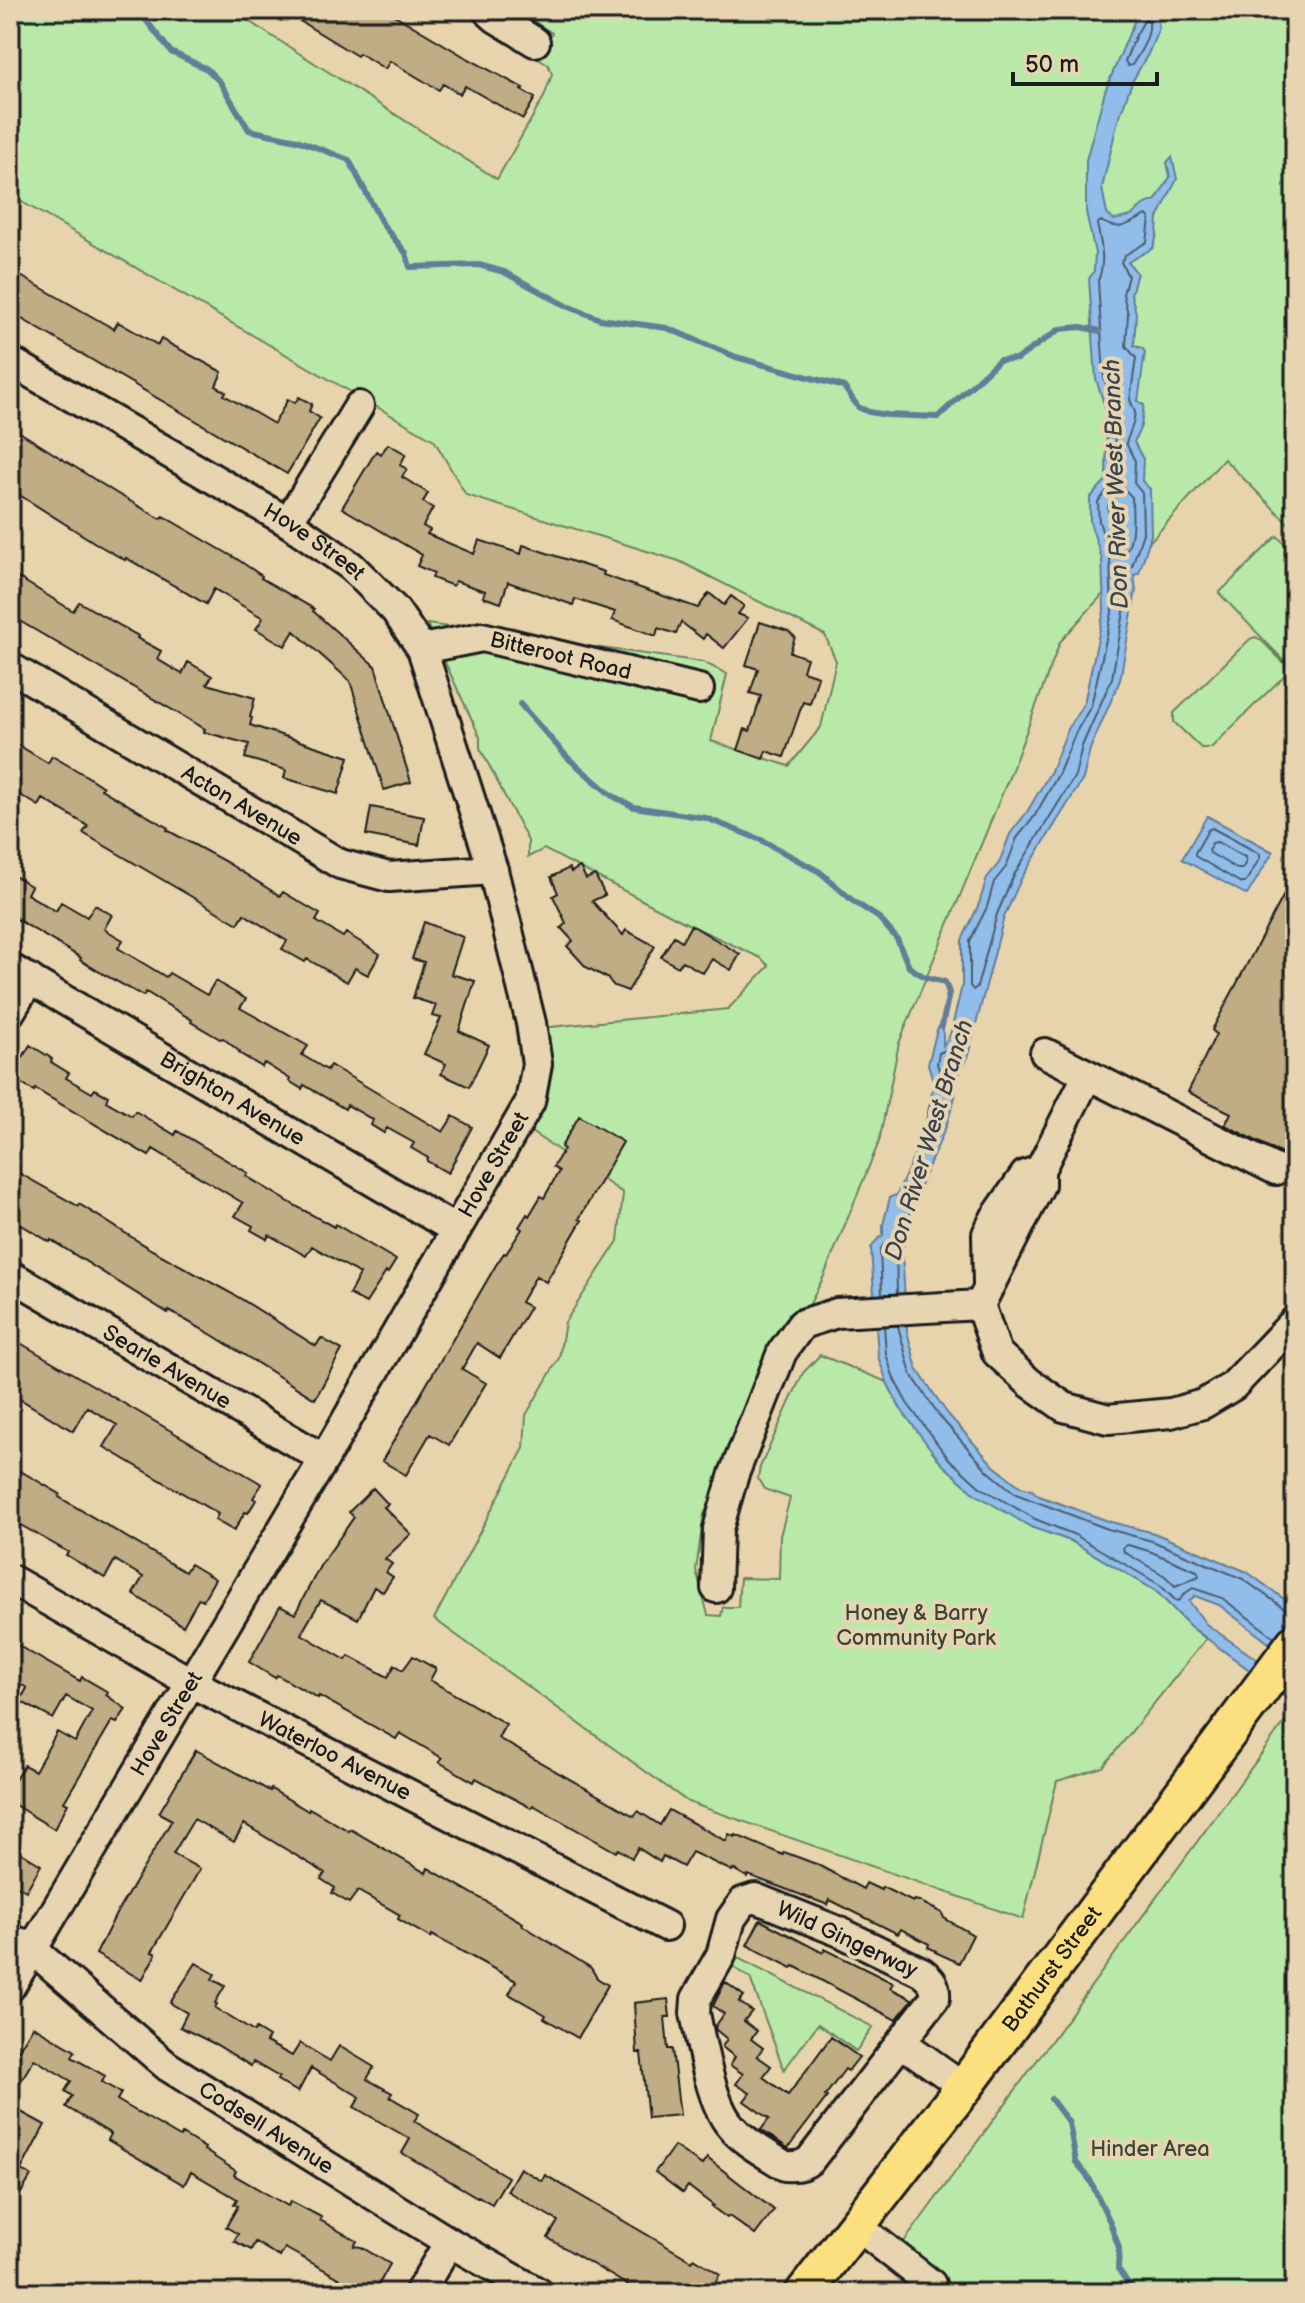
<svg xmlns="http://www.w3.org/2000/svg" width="1305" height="2303" font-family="'Balsamiq Sans',sans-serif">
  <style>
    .green { fill: #b9e9a8; stroke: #6a8262; stroke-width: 2 }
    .water { fill: #91bdea; stroke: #627d98; stroke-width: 2 }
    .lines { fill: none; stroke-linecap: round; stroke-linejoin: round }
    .shore { stroke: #4b5c6e; stroke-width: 2 }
    .stream { stroke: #627d98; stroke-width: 6 }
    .building { fill: #c0ac85; stroke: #1c1c1c; stroke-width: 2 }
    .minor-casing { stroke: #1c1c1c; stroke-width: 34 }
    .major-casing { stroke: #1c1c1c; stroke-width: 42 }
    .minor { stroke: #e7d5b2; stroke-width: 28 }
    .major { stroke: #fce080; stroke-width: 36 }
    .labels { text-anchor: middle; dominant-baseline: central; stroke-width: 8; stroke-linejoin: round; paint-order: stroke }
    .street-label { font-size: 22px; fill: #1c1c1c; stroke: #e7d5b2 }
    .park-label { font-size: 22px; fill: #3b4538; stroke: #e7d5b2 }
    .water-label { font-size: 24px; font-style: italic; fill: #394450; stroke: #e7d5b2 }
  </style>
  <rect width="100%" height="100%" fill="#e8d4ac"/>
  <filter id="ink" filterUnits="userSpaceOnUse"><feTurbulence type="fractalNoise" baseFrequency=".0125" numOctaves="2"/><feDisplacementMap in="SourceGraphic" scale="16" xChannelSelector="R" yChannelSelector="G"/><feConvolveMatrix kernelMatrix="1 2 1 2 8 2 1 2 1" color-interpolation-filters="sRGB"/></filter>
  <g filter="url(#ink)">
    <path class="green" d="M10,10H231L497,179L544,97L552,74L548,64L538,58L552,33L516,10H1295V530L1224,459L1060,642L1010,775L899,1043L879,1142L824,1276L704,1514L696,1570L708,1615L721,1616L723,1607H738L740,1578L779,1579L780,1536L790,1498L764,1489L758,1479L760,1467L803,1373L820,1355L887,1382L900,1408L1031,1527L1071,1541L1156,1591L1190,1626L1206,1639L1103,1767L1057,1781L1023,1919L688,1802L434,1619L524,1448L526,1415L559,1358L565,1322L618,1241L623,1193L525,1128L541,1028L728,1009L769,966L761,958L686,923L544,849L528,857V841L480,748V737L427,624L703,662L727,674L711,741L789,766L821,727L836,661L825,635L679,561L466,495L434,440L10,195Z
      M1277,536L1295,554V660L1289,666L1219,593Z
      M1255,637L1260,639L1286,665L1287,673L1211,748H1201L1174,722V713L1250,639Z
      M1295,1708V2293H952L901,2246Z
      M738,1958L873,2027L856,2051L818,2024L784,2070L750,1978L733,1967Z"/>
    <path class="water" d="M1139,10H1159L1156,12L1159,28L1148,54L1132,82L1117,124L1102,188L1107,214L1114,220L1131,216L1143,205L1156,200L1170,177L1167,162L1172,157L1177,179L1158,218L1157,235L1153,248L1128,262L1137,273L1131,294L1136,313L1134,346L1142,348L1145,352L1138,401L1144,405L1141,426L1134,442L1143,459L1142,481L1150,489L1151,535L1139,573L1134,575L1136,590L1120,680L1090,749L1083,779L1021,879L1004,917L968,1055L957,1078L955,1097L946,1127L913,1201L902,1252L907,1331L917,1369L947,1413L994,1466L1021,1487L1032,1490L1039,1496L1111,1522L1154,1533L1247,1572L1295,1607V1663L1219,1605L1195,1596L1189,1601L1206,1624L1295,1686V1704L1190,1626L1156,1591L1071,1541L1031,1527L975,1494L942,1464L900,1408L887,1382L878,1356L871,1248L877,1240L883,1235V1225L890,1197L897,1195L923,1135L934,1084L928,1064L937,1030L943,1020V1045L950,1035L962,986V940L979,904L987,878L999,863L1010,834L1027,812L1051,771L1068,729L1084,703L1104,611L1102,559L1090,522V498L1106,480L1107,413L1096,379L1089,279L1094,271L1095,253L1086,212V160L1105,91Z
      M1207,816L1273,852L1247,895L1182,859Z"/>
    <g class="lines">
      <path class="shore" d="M1145,19L1149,21C1151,36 1140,53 1132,65L1128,66L1125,61L1135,37Z
        M1147,215L1150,219L1147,242L1125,255L1121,262L1128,276L1123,294L1128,314L1126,346L1136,358L1130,400L1135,412L1133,424L1126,443L1135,461L1134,483L1142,493L1143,533L1132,566L1126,575L1128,590L1112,678L1082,746L1075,776L1014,875L997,914L977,987L973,990L970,986V941L987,907L994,882L1006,867L1017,838L1034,817L1058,775L1076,732L1091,706L1112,613L1110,558L1099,521L1098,502L1114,481L1115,412L1104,377L1098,281C1106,261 1101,244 1097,224L1101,221C1121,233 1129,223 1147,215Z
        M1124,489L1132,497C1132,516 1136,542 1122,556L1119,553L1109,519L1108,506L1121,491Z
        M1212,828L1260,854V858L1245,883H1241L1195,856V853L1208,830Z
        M1217,842L1245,857L1246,862L1242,869H1237L1210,853L1209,850L1212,843Z
        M956,1042L962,1044L949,1082L944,1084L937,1064L939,1053L950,1048Z
        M882,1294L880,1251L883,1245L891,1240L896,1244L897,1294
        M884,1326L886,1354L894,1379L907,1403L948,1458L980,1487L1035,1519L1075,1535L1160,1585L1176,1601L1180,1600L1184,1594L1193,1588L1222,1598L1274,1637
        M898,1326L911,1374L941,1418L988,1471L1016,1494L1108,1529L1152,1541L1243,1579L1288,1611L1295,1613
        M1128,1545L1149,1551L1197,1571L1199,1576L1175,1586L1165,1576L1124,1552L1123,1547Z"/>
      <path class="stream" d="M138,10L171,52L207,69L220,82L249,130L297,140L349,160L383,225L406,253L410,267L479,265L504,272L567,306L600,319L667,328L736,357L844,387L858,407L869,412L887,415L938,417L999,360L1017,359L1060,329L1081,327L1100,331
        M520,704L568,758L611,795L634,807L706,818L761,840L820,872L853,901L879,918L897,939L909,967L925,977L945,982L949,993L942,1026
        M1051,2099L1069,2123L1076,2162L1090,2180L1110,2222L1119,2248L1118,2269L1130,2286L1132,2293"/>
    </g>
    <path class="building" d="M282,10H386L465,57L523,88L521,90L535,98L523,119L465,86L460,94L443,84L439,90L390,61L385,69L359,53L357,56Z
      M10,270L114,329L118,322L158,345L161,339L222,372L216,386L226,392L224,395L274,424L288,399L295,403L299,397L312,404L309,411L320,418L287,474L10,312Z
      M10,426L116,493L161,519L163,516L237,559L262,576L261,578L314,609L313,611L375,666L411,782L384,790L350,681L294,631L285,646L256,629L263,618L214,589L206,604L126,558L125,560L100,546L10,489Z
      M388,444L406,454L400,465L407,469L402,477L428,493L423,502L433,508L423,526L430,530L427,534L474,554L479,540L521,554L523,545L604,572L603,575L698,608L709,593L724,605L731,596L744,606L738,614L748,618L724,648L706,634L703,639L681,622L676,634L658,628L656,636L612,620L615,612L575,599L573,605L508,582L501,603L483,597L485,591L455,581L453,586L432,578L434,573L417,566L422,555L342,508L376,451L381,454Z
      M19,578L73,611L79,602L138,636L137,638L161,651L157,659L182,674L188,662L212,676L207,684L255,698L250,717L252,718L250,725L349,757L338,794L284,778L286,770L245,758L249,744L204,732L205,729L16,619L19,614L10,609V594Z
      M760,622L788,631L795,637L790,652L807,658L803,671L818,676L810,704L803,702L784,757L766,751L763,759L738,750L745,729L750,731L761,696L750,693L758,669L746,665Z
      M10,740L48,763L52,756L85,775L103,787L101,789L168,828L167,830L226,862L280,896L283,892L320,914L316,921L343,937L346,933L380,954L368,975L355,968L347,982L307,959L305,962L282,949L287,941L244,914L238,924L83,833L88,826L43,799L39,806L10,789Z
      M371,807L424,817L419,845L366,835Z
      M580,867L586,879L595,875L605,895L592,901L623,935L626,930L655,946L628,991L614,986L607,978L586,967L567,946L573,941L561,928L566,923L553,896L558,893L551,877L569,868L571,872Z
      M10,873L31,886L27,894L56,911L61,902L87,917L95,905L112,915L104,929L123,940L118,948L166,977L169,973L207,995L215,981L246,999L240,1008L308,1046L302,1055L327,1070L330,1065L443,1132L453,1116L472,1127L448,1173L427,1161L428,1158L411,1148L414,1143L387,1128L384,1133L371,1125L373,1120L347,1105L345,1109L304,1085L302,1089L289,1081L290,1079L264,1063L262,1067L239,1053L240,1052L223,1038L220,1039L191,1022L192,1020L146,992L143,996L103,974L80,960L81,958L13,917L10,923Z
      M1295,874V1167L1284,1155L1225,1125L1231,1113L1188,1092L1216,1034L1212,1030Z
      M424,922L463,937L451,974L475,981L459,1031L489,1045L469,1087L441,1074L446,1064L424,1054L441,1018L432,1016L436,1005L413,998L424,962L412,959Z
      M691,925L740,954L731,970L712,959L703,973L682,961L678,967L661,957L674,936L682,941Z
      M30,1045L48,1056L52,1059L51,1062L69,1073L66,1078L92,1093L95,1089L108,1096L106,1101L132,1116L135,1111L175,1135L177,1131L248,1173L246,1176L294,1205L334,1227L335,1224L396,1260L388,1273L386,1272L366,1303L349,1294L360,1274L312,1246L306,1256L269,1235L267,1239L251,1230L253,1226L235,1216L243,1203L153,1149L149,1156L35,1089L34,1091L11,1078Z
      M579,1116L623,1142L579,1219L582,1220L546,1282L536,1276L521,1302L530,1307L500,1358L477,1343L462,1369L486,1383L449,1445L430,1434L406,1475L382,1461L496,1265L504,1253L506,1254L522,1229L519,1227L527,1214L529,1216L541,1196L544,1198L559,1171L553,1167L564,1149L561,1147Z
      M10,1168L78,1206L79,1204L152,1250L238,1297L316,1346L321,1338L342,1350L315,1399L209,1333L169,1311L168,1313L51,1240L50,1242L10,1218Z
      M10,1337L262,1484L253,1498L256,1500L248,1513L245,1512L234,1531L215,1520L218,1514L104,1447L117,1425L87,1407L73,1431L10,1393Z
      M10,1465L60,1494L59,1497L185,1572L190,1564L215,1579L203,1600L199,1598L183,1626L133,1594L143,1577L115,1560L105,1578L66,1555L68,1552L10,1519Z
      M373,1488L388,1504L384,1507L411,1534L385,1559L392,1564L386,1572L393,1577L383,1592L374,1587L358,1619L321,1600L301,1634L346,1660L349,1656L388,1677L395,1665L403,1670L413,1656L436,1669L430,1680L506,1724L498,1738L634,1816L638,1811L660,1825L669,1810L726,1841L729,1834L735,1837L736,1835L783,1855L784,1852L816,1864L863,1889L866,1883L881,1890L882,1887L913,1902L914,1900L919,1901L942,1913L944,1918L973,1935L959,1963L935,1952L936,1951L928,1947L929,1944L901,1929L898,1934L830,1900L828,1905L748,1875L747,1877L733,1869L732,1871L692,1852L683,1867L663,1856L660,1862L638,1848L632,1858L618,1849L616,1852L533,1805L531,1808L476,1778L474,1782L439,1762L442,1758L400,1733L396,1739L319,1696L318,1698L277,1675L275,1678L249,1662L280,1606L295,1614L320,1566L354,1517L349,1512Z
      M10,1641L80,1681L82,1677L108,1692L106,1695L126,1709L117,1723L112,1721L64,1802L68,1804L54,1829L10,1802V1788L24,1765L35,1771L57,1732L75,1742L92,1711L66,1696L53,1719L20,1701L27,1688L10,1678Z
      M196,1750L270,1791L271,1789L308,1811L309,1808L349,1831L350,1829L426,1873L428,1868L523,1923L522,1925L591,1968L597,1978L608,1985L578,2038L544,2018L546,2015L509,1994L516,1981L432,1935L431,1938L398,1919L400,1915L358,1891L349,1903L332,1893L335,1888L321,1879L325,1873L244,1824L234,1842L194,1819L173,1854L200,1869L152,1952L156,1954L142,1980L96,1954L116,1914L172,1820L159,1813Z
      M10,1846L41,1865L26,1891L10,1882Z
      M760,1920L823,1953L825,1949L893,1983L890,1988L912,1999L909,2004L896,2020L794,1966L792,1968L747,1945Z
      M196,1963L215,1974L212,1979L225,1986L215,2003L217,2004L215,2008L254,2032L256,2029L269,2037L266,2042L292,2056L300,2043L330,2061L339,2046L374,2067L367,2079L392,2093L390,2097L419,2114L414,2121L508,2177L492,2204L478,2196L477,2197L402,2153L410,2139L354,2107L360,2097L311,2068L298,2092L277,2080L279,2077L253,2062L251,2066L217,2045L180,2027L187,2013L170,2003Z
      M725,1982L744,1996L739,2002L752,2011L744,2021L757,2031L751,2039L763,2048L757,2056L771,2066L763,2077L788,2095L831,2037L859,2057L848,2071L845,2069L825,2096L827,2097L788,2148L761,2130L769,2119L744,2101L750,2093L736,2084L743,2074L730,2065L735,2057L722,2047L727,2039L716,2030L715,2027L724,2014L713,2006Z
      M668,1999L670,2017H665L668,2049H672L680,2115L648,2118L641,2053H637L634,2003Z
      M33,2026L75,2051L72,2057L105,2076L102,2082L121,2093L117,2100L180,2137L182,2134L205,2148L204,2150L236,2171L234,2175L288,2206L291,2201L321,2217L320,2220L357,2241L354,2246L361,2247L390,2264L374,2293H352L355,2287L285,2248L280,2257L255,2242L251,2250L234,2241L238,2234L226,2227L238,2206L234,2204L237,2199L191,2172L184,2185L108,2140L111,2134L66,2107L72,2096L65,2091L71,2081L34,2059L10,2099V2064Z
      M10,2106L45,2125L21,2170L31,2176L21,2193L12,2187L10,2190Z
      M674,2146L702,2165L707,2158L774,2210L755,2235L729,2216L727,2218L712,2207L714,2206L688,2186L683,2193L655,2172Z
      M520,2168L542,2181L545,2175L692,2261L694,2258L720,2274L709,2293H641L548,2238L558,2221L507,2191Z"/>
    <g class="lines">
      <defs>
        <g id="minor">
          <path d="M487,10L496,18L535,42"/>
          <path id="s1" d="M10,361L288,522L351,566L395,610L422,649L493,870L531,1023L537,1064L530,1102L324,1459L10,1987"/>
          <path d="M288,522L359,406"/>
          <path id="s2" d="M422,649L482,637L699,689"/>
          <path id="s3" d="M10,667L340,864L389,877L493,870"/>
          <path id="s4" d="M10,968L456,1230"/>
          <path d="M10,1012L30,979"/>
          <path d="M1045,1053L1276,1170"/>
          <path d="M1087,1076L1040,1170V1185L980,1305L997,1353L1030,1383L1064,1407L1108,1419L1171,1413L1203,1404L1233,1386L1295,1321"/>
          <path id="s5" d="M10,1275L324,1459"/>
          <path d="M988,1284L987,1234L995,1218L1025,1175L1040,1170"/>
          <path id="s6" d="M10,1579L192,1683L666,1926"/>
          <path d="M716,1588L718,1529L734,1474L782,1352L802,1324L837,1313L980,1305"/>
          <path d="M755,1898L840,1932L922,1972C932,1980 936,1985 935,1998L810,2160C803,2166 794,2167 785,2166C767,2154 743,2142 730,2125C711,2103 701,2042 695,2013L696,1999L721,1955L731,1919L743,1902Z"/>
          <path id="s7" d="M10,1938L32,1949L167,2066L449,2242L539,2293"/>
          <path d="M902,2043L964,2087"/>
          <path d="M856,2225L931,2284L932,2293"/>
          <path d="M419,2293L449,2242"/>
        </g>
        <g id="major">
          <path id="s8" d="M804,2293L964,2087L1295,1643"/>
        </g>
      </defs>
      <use href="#minor" class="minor-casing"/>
      <use href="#major" class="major-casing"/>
      <use href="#minor" class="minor"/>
      <use href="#major" class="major"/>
    </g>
  </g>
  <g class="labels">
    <g class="street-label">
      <text stroke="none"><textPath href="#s1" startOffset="354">Hove Street</textPath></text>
      <text stroke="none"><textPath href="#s2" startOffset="142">Bitteroot Road</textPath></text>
      <text stroke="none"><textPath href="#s3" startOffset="270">Acton Avenue</textPath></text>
      <text stroke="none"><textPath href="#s4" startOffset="258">Brighton Avenue</textPath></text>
      <text transform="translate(494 1165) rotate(-60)">Hove Street</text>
      <text stroke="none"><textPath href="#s5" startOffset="182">Searle Avenue</textPath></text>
      <text transform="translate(167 1724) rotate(-59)">Hove Street</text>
      <text stroke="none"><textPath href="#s6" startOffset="370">Waterloo Avenue</textPath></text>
      <text transform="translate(847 1940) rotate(25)">Wild Gingerway</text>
      <text stroke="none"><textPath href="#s8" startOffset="408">Bathurst Street</textPath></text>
      <text stroke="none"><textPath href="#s7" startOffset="320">Codsell Avenue</textPath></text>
    </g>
    <g class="park-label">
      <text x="916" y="1613">Honey &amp; Barry<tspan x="916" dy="25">Community Park</tspan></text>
      <text x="1150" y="2149">Hinder Area</text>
    </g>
    <g class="water-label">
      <text transform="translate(1116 484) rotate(-92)">Don River West Branch</text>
      <text transform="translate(929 1140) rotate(-73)">Don River West Branch</text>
    </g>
  </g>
  <rect width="1305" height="2303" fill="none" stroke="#e7d5b2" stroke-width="40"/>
  <rect x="20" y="20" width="1265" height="2263" fill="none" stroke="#1c1c1c" stroke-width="3" filter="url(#ink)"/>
  <path d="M1013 72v12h144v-12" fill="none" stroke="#1c1c1c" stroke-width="4"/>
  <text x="1025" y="72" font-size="24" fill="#1c1c1c" stroke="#e7d5b2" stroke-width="6" paint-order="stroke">50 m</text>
</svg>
